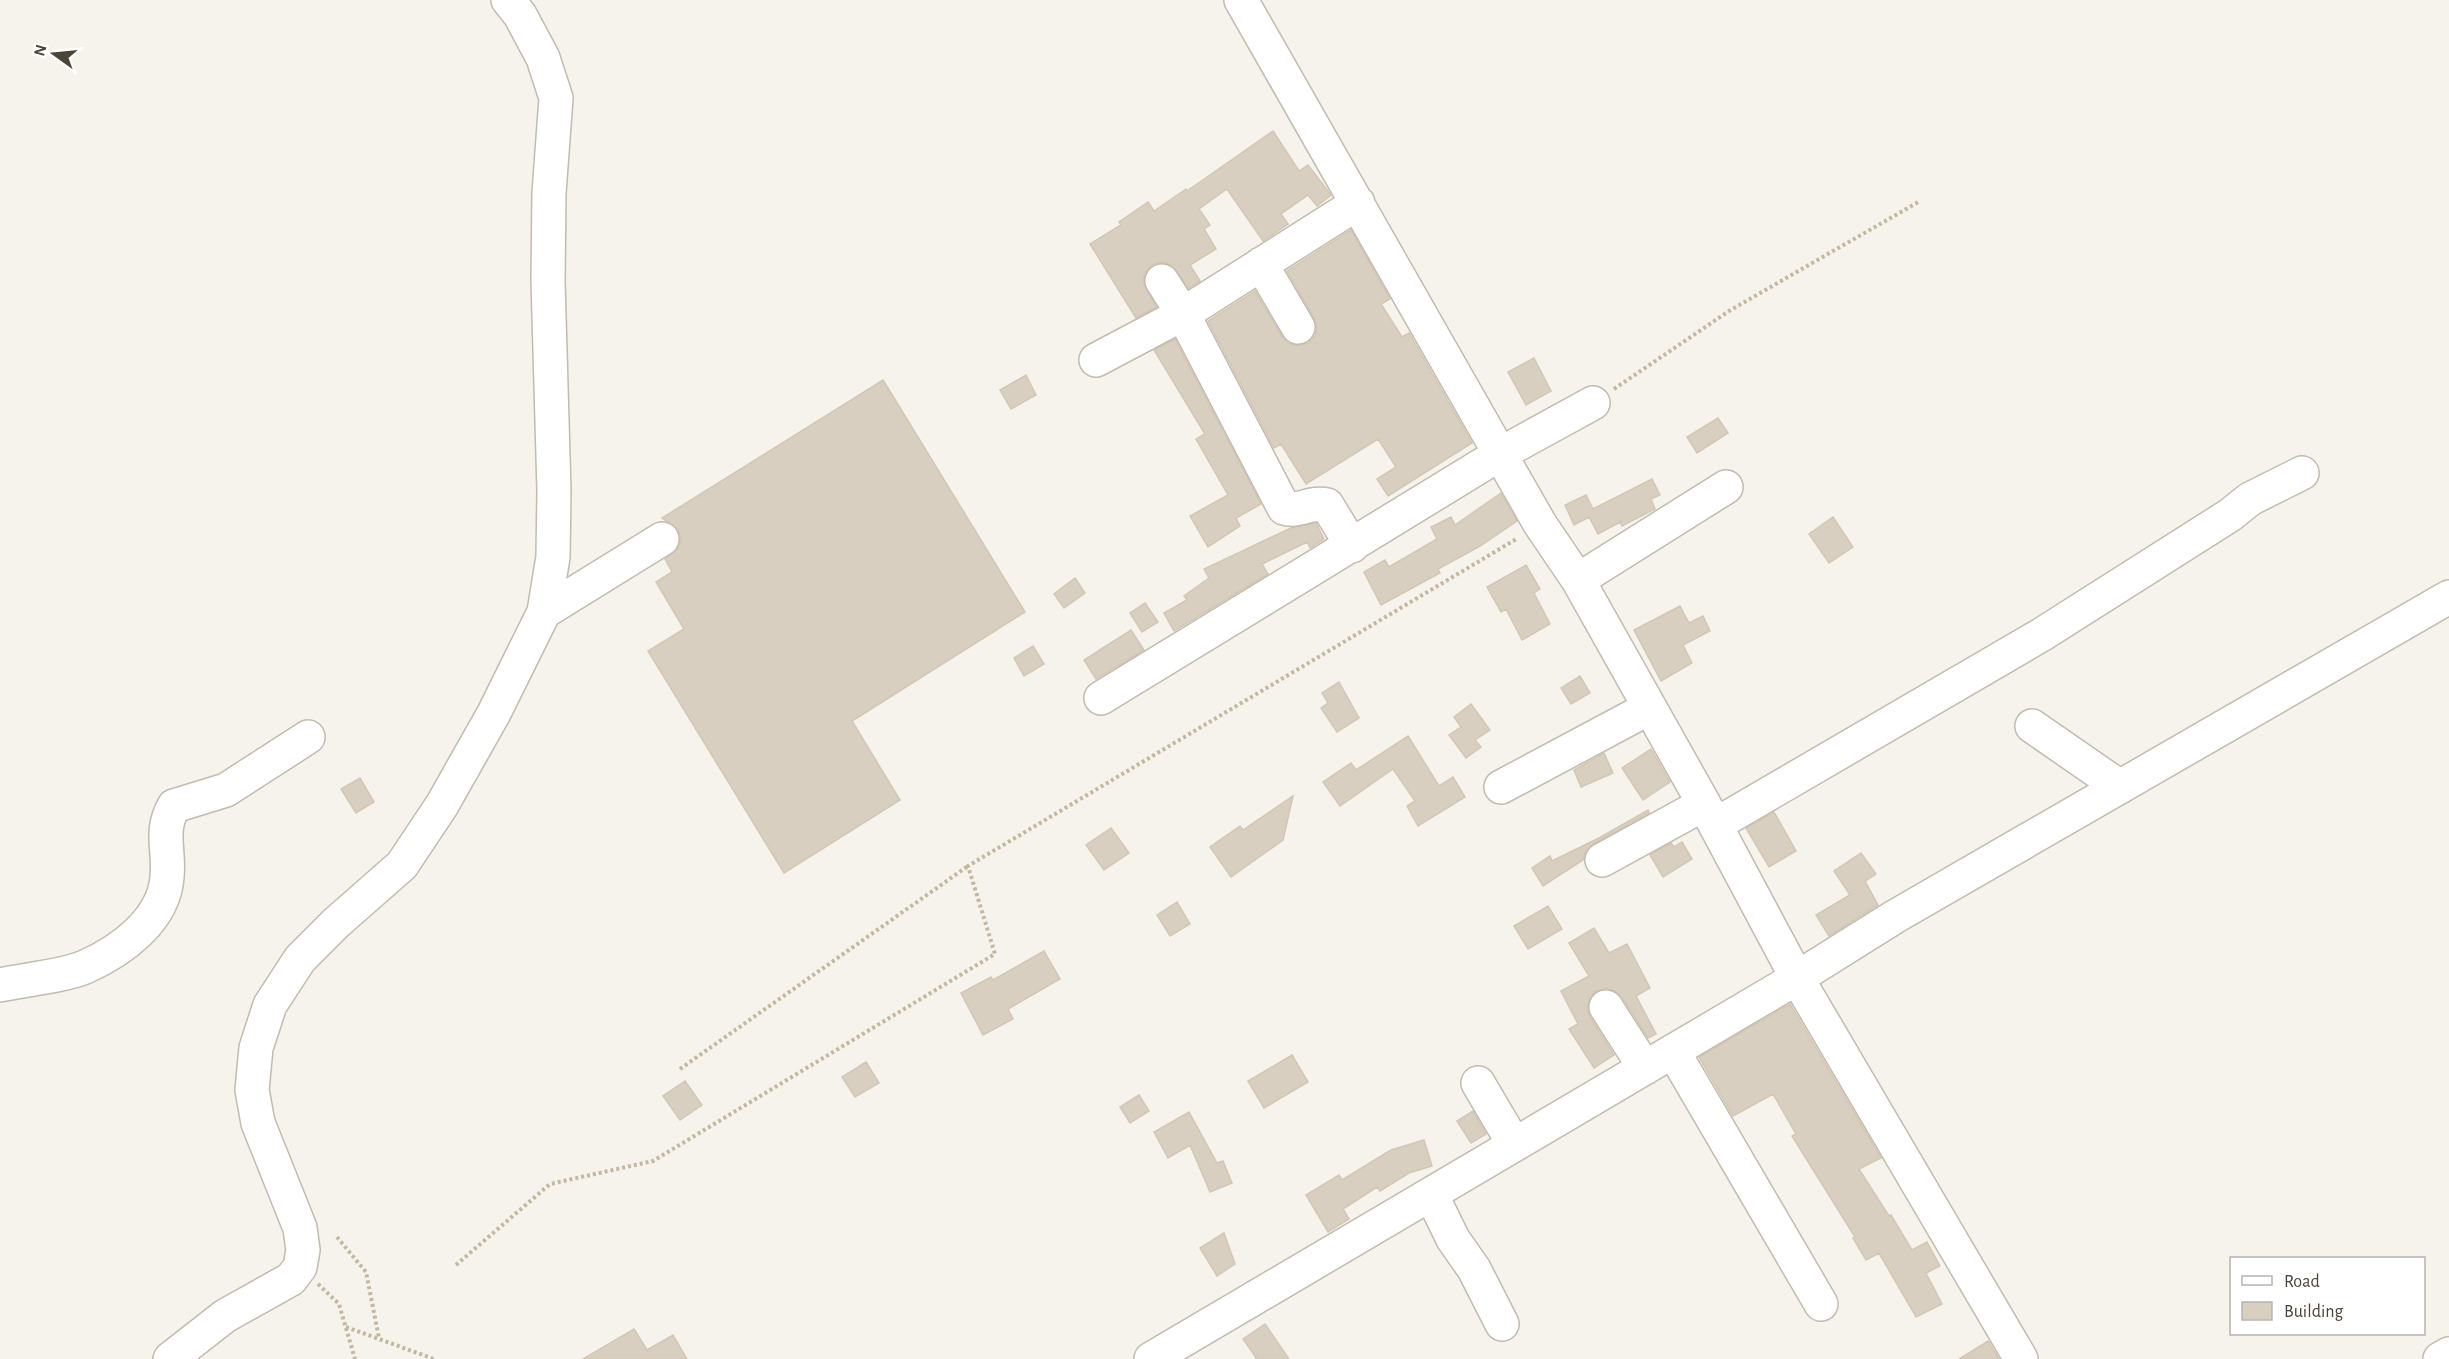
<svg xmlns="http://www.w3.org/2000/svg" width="2449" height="1359" font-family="'Alegreya Sans',sans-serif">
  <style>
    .building { fill: #d8cfc1; stroke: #d3c7b4; stroke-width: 1.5 }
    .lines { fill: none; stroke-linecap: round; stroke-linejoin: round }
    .minor-casing { stroke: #c2bbae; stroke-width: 36 }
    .path { stroke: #c4b79f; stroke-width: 4; stroke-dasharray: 3 3; stroke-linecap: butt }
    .minor { stroke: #fff; stroke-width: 33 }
  </style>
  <rect width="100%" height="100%" fill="#f6f3ec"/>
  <path class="building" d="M1273,131L1299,171L1308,165L1331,195L1317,206L1308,195L1281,214L1288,224L1263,241L1227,189L1199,209L1210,225L1204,229L1216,249L1190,265L1200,281L1189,288L1171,265L1162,262L1152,265L1145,273L1143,282L1156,307L1136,318L1090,244L1121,225L1119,222L1148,202L1154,211L1186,189L1187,191Z
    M1351,230L1390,299L1381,304L1402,337L1409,333L1472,443L1388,496L1377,479L1396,467L1378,439L1306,484L1281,444L1274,448L1208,321L1255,291L1282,336L1288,343L1299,346L1308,343L1315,336L1317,326L1314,318L1287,271Z
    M1175,339L1261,504L1236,518L1240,526L1208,547L1190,516L1228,495L1196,439L1205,434L1154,350Z
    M1534,358L1551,391L1526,405L1508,372Z
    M1026,375L1036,395L1011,409L1000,390Z
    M883,380L1025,612L852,721L900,800L784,873L648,651L684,629L656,582L672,572L665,559L678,548L681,539L678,529L662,518Z
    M1718,418L1728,433L1697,453L1687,437Z
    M1652,479L1660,495L1651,499L1655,509L1622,526L1620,522L1598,534L1589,517L1574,525L1565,505L1586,495L1593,509Z
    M1501,493L1517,521L1480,546L1438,569L1440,573L1381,605L1364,572L1385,560L1389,567L1437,539L1431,527L1451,517L1455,525Z
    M1833,517L1853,547L1829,563L1809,534Z
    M1316,523L1324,539L1310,548L1307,542L1262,564L1268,574L1174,631L1164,613L1187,600L1184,596L1209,578L1204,569L1291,528Z
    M1526,565L1540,589L1534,593L1550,624L1522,640L1506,609L1501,612L1487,587Z
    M1075,578L1085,593L1064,608L1054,594Z
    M1145,603L1158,622L1142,632L1130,613Z
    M1680,606L1689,623L1703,616L1710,631L1683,645L1692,663L1661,681L1634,630Z
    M1131,630L1144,650L1096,679L1084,660Z
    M1033,646L1044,664L1024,676L1014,658Z
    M1580,676L1590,693L1571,704L1561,688Z
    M1339,682L1359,718L1337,732L1321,708L1328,703L1322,693Z
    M1471,704L1490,730L1475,740L1481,747L1466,758L1449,735L1461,727L1454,717Z
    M1408,736L1439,786L1453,777L1465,797L1418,826L1407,806L1415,801L1393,769L1340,806L1323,782L1351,763L1356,770Z
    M1651,749L1670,782L1643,800L1622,768Z
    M1604,753L1613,773L1581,787L1574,770Z
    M360,778L374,802L356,813L341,789Z
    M1293,796L1283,840L1231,877L1210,847L1240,826L1243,830Z
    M1648,810L1649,813L1593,844L1586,851L1583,860L1543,886L1532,868L1550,856L1552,861L1599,838Z
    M1774,812L1796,851L1769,867L1746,828Z
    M1111,828L1129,853L1104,870L1086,845Z
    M1682,842L1692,859L1663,877L1650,855L1671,843L1674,847Z
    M1861,853L1876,874L1865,881L1878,905L1829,936L1816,915L1850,895L1834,871Z
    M1177,902L1190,924L1170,936L1157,915Z
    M1548,906L1562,929L1528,949L1514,926Z
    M1594,928L1609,953L1627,944L1650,988L1636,996L1656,1034L1648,1038L1622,997L1615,991L1606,988L1596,991L1590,998L1587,1008L1590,1017L1614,1055L1594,1068L1569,1029L1578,1024L1561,991L1589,976L1569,943Z
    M1044,951L1060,979L1008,1009L1013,1019L983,1035L961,993L991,977L993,980Z
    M1790,1004L1881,1158L1859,1169L1889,1216L1891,1215L1912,1250L1927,1242L1940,1266L1926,1273L1942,1304L1916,1317L1879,1253L1866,1260L1853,1238L1855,1237L1792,1136L1796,1134L1773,1094L1733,1116L1699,1057Z
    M1292,1055L1308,1082L1264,1108L1248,1081Z
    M866,1062L879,1083L855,1097L842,1077Z
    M685,1081L702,1105L680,1120L663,1096Z
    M1139,1095L1149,1111L1130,1123L1120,1107Z
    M1473,1111L1486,1134L1471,1143L1457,1121Z
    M1189,1112L1217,1163L1223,1161L1232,1183L1210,1192L1190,1145L1168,1158L1154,1132Z
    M1424,1140L1432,1166L1409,1173L1380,1191L1377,1187L1343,1209L1349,1219L1328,1232L1306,1195L1339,1175L1342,1180L1391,1150Z
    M1224,1233L1235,1264L1217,1276L1200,1248Z
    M1265,1324L1289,1359H1257L1243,1339Z
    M634,1329L647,1350L673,1335L687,1359H583Z
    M1988,1341L1999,1359H1959Z"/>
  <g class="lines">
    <defs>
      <path id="minor" d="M1241,0L1540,524L1578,580L1704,804L1797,978L2021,1359
        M1261,264L1298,327
        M1162,281L1183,314L1284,508C1298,513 1311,501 1327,505L1352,546
        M1096,360L1183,314L1358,203
        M1578,580L1726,487
        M544,612L662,539
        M1101,698L1500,454L1593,403
        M2032,726L2120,787
        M1501,787L1649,708
        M1715,825L2041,635L2230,515L2250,499L2302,473
        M1602,860L1704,804
        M0,985C23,980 64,976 85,967C121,951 164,920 167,877C170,850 159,832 174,806L226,790L308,737
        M1606,1007L1645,1068
        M1673,1051L1821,1304
        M1478,1083L1514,1144
        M1431,1194L1453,1239L1474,1269L1502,1324
        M170,1359L225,1316L291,1279L300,1267L303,1250L300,1228L258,1123L252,1090L256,1048L270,1005L300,959L336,923L402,865L442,805L494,713L544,612L553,557L554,491L548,281L549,193L556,98L543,58L520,15L508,0
        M1151,1359L1797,978L1896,916L2449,597
        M2440,1359L2449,1354"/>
    </defs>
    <use href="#minor" class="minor-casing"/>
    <path class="path" d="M1614,389L1729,311L1920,201
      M680,1069L968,866
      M337,1237L366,1272L379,1338
      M456,1265L550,1184L653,1161L995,954L968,866L1518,538
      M318,1284L339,1304L355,1359
      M346,1327L434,1359"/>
    <use href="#minor" class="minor"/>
  </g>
  <rect x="2230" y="1257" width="195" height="78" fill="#ffffff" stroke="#b7b4b0" stroke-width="1.5"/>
  <rect x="2242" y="1276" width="30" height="9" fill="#ffffff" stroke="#b7b4b0" stroke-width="1.5"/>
  <text x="2284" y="1287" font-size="18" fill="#4b4439">Road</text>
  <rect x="2242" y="1302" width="30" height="18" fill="#d8cfc1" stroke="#b7b4b0" stroke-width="1.5"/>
  <text x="2284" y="1317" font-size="18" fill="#4b4439">Building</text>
  <g transform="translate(54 54) rotate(285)" stroke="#ffffff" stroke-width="4.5" paint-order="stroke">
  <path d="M0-4.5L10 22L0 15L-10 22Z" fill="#4b4439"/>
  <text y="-9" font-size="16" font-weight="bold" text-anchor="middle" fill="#4b4439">N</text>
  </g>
</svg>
